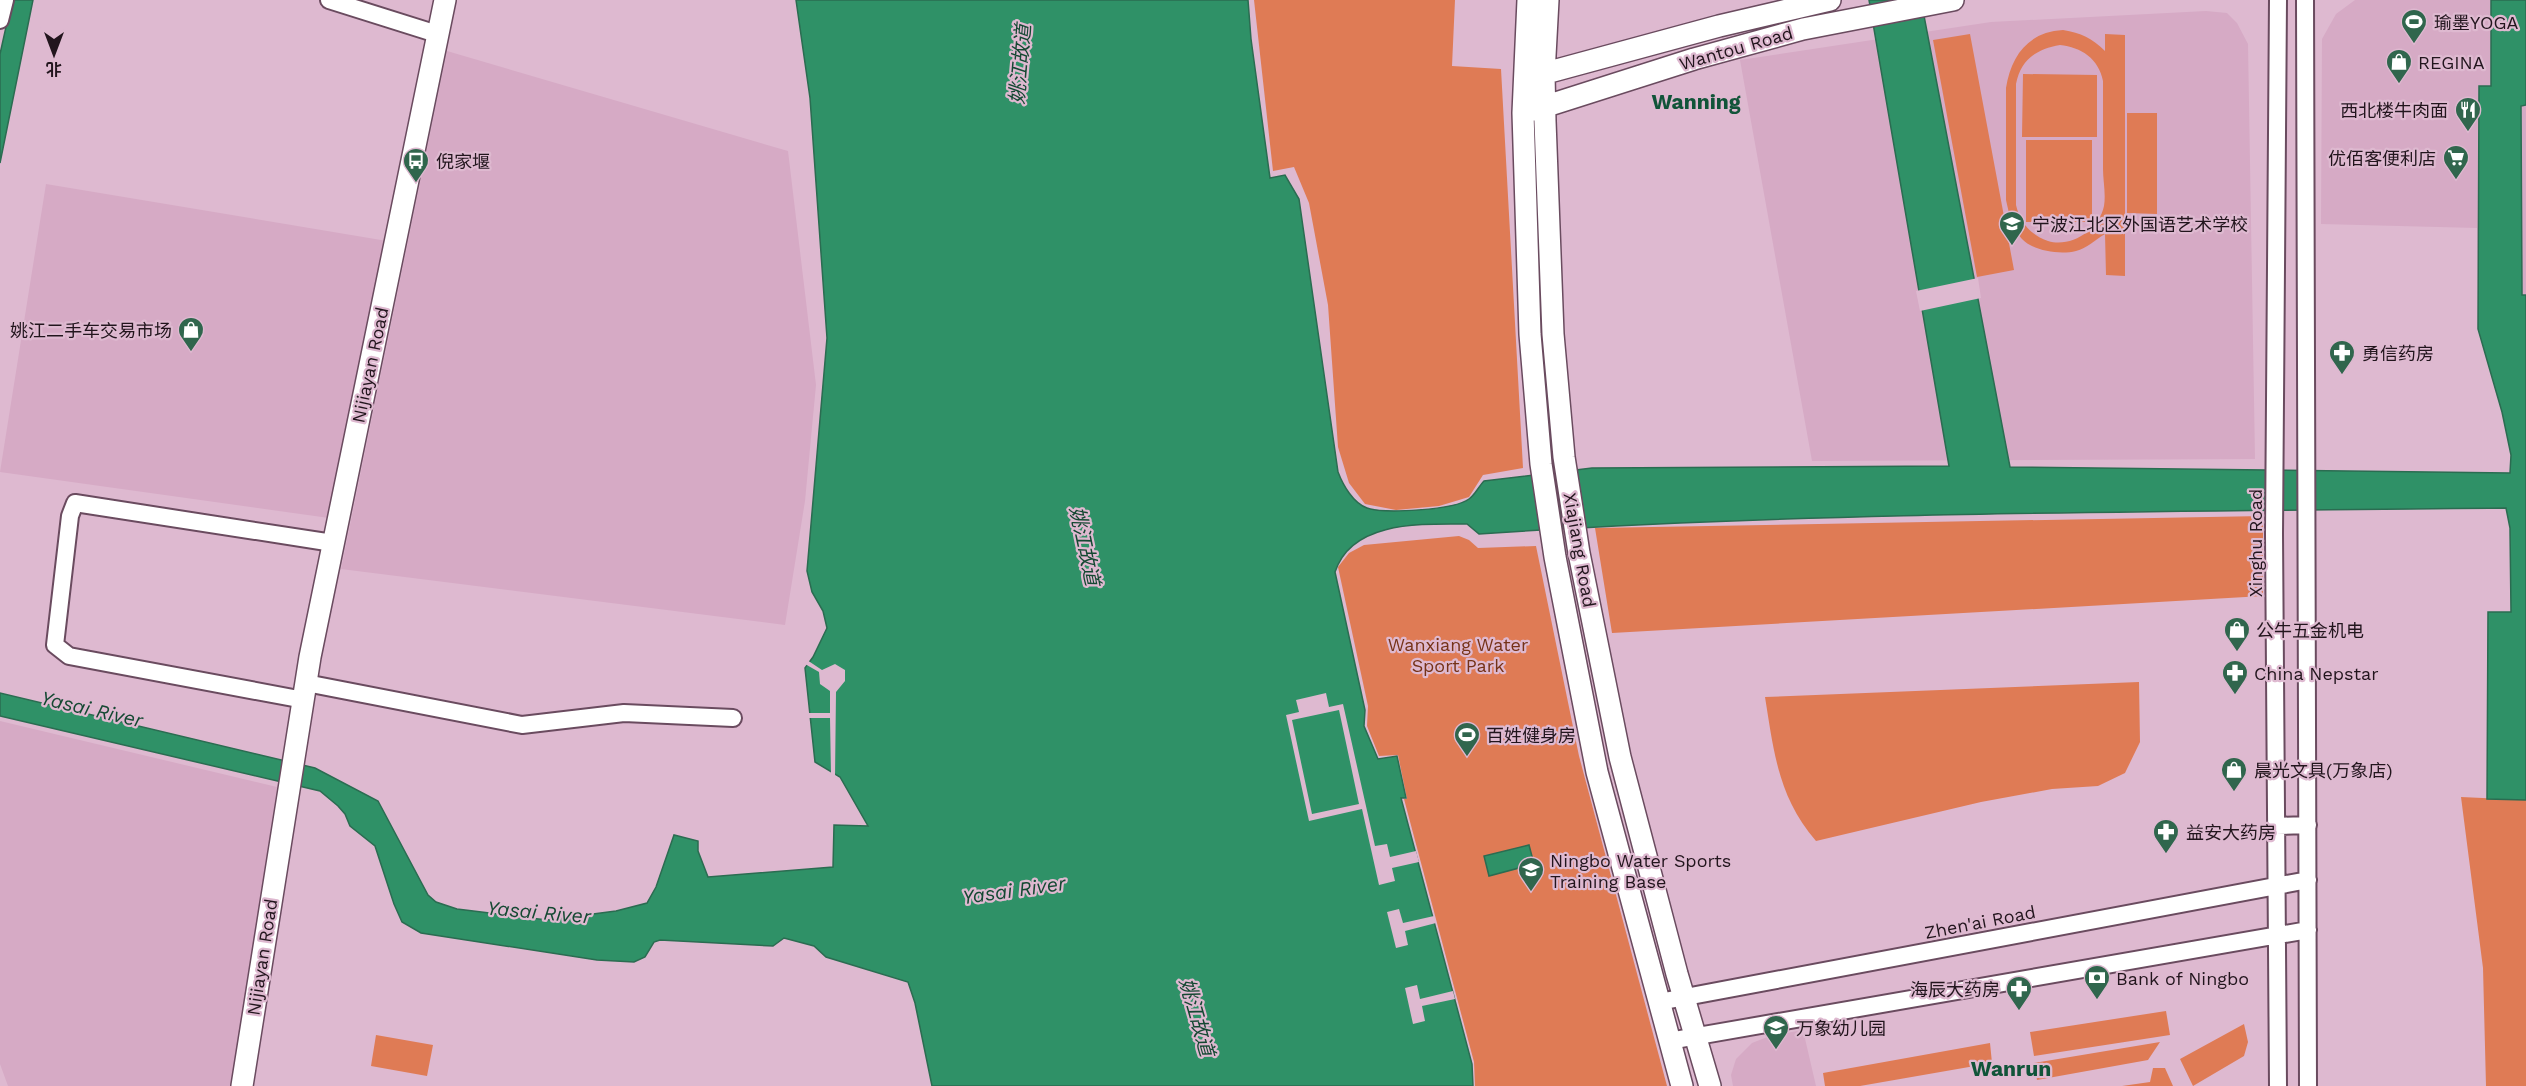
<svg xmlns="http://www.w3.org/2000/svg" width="2526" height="1086" font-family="'Work Sans','Noto Sans SC',sans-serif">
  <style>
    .built { fill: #d6aac5 }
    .green { fill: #df7b55; fill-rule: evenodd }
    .water { fill: #2f9167; stroke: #2b6c51; stroke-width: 1.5 }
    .pier { fill: #deb9d0; fill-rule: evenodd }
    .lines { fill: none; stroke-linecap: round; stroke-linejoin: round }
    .minor-casing { stroke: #6a4b5f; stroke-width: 20 }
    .major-casing { stroke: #6a4b5f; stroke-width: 24 }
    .minor { stroke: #fff; stroke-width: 16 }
    .major { stroke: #fff; stroke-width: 21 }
    .labels { text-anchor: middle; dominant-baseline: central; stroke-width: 4.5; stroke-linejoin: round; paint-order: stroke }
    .poi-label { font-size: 18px; fill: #22151d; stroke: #deb9d0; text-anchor: start }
    .street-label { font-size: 18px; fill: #22151d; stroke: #deb9d0 }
    .park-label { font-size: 18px; fill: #753217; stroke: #deb9d0 }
    .water-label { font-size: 20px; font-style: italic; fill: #144832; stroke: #deb9d0 }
    .quarter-label { font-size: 21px; font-weight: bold; fill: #115439; stroke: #deb9d0 }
  </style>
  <rect width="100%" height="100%" fill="#deb9d0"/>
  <path class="built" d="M2355,0H2526V294L2478,290L2477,228L2321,224L2322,39L2336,14Z
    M2206,11L2227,13L2237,23L2248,44L2255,459L1812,461L1740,60L1991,22Z
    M447,51L788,151L816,385L805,501L785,625L341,569Z
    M46,184L387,241L329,518L0,472Z
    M0,721L277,787L232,1086H8L0,1064Z
    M1803,1030L1816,1086H1733L1731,1075L1736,1059L1752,1043L1770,1036Z"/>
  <path class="green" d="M1254,0H1455L1452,66L1501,69L1523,468L1483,475L1469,497L1439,506L1396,510L1365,504L1349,483L1338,447L1328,305L1309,203L1294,167L1273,171Z
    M2063,30C2081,33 2092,38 2105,51V34L2125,35V276L2106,275L2105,234C2095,240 2087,248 2076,251C2060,255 2033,251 2022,239C2012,229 2009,213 2006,200V88C2011,56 2028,32 2063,30ZM2060,45C2081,47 2099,59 2103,81C2103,110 2103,139 2103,169C2103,180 2106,194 2104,206C2099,230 2071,248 2048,241C2030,235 2020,222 2016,205V84C2021,59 2037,49 2060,45Z
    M1970,34L2014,270L1977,277L1933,40Z
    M2023,74L2097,75V137H2022Z
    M2127,113H2157V214L2127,213Z
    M2026,140H2092V222H2026Z
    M2263,516V596L1612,633L1595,528Z
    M1459,536L1469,540L1478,548L1536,546L1579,756L1667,1086H1475L1474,1062L1404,799H1407L1398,755L1379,756L1367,726L1368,706L1338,567L1349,553L1364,545Z
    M2139,682L2140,742L2125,773L2098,786L2052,789L1981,802L1816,841C1778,797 1774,752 1765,697Z
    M2461,797L2526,800V1086H2486L2483,968Z
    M2166,1011L2170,1035L2034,1056L2030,1032Z
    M2244,1024L2248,1042L2244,1056L2193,1086L2180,1059Z
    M376,1035L433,1045L427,1076L371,1066Z
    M2160,1042L2148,1060L2037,1080L2034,1063Z
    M1990,1043L1992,1063L1860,1086H1825L1823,1073Z
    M2153,1068H2165L2173,1086H2122L2150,1082Z"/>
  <path class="water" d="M12,0H33L0,163V54Z
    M796,0H1248L1251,39L1270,178L1285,175L1299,199L1338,472C1343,485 1353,503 1367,508C1384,514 1455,510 1469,499C1475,495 1479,486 1484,481L1592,468L1949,466L1869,0H1921L2010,467L2510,473L2511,455L2502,412L2478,329L2479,86H2491V0H2526V105L2521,106L2522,295H2526V800L2487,799L2488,612H2511L2510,528L2506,508C2164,512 1821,511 1479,534L1467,524C1422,524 1352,520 1335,572L1365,710L1364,726L1378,759L1397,756L1406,798H1401L1472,1064L1473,1086H932L915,1003L908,982L826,957L814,946L784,938L773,946L660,940L654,942L645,957L634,962L597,960L421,933L402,922L394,904L375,846L350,826L345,814L338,806L320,791L0,716V693L315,768L378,801L428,895L436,902L457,909L547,920L616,911L647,903L656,887L674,835L698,841V851L708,877L833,867L834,825L868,826L840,777L815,762L805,668L813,657L827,628L823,611L812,592L807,571L827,338L810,98Z
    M1529,845L1534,864L1489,876L1484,856Z"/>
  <path class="pier" d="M1978,278L1981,298L1920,311L1916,291Z
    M807,660L822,670L835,664L845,670V681L836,692L835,778L831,775L830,718H807V713H830V691L820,684L819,672L805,664Z
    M1326,693L1329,707L1343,704L1375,846L1387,844L1390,857L1416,851L1419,862L1392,868L1395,881L1379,885L1362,809L1309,821L1286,715L1299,712L1296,700ZM1339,710L1359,804L1312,814L1292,720Z
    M1399,909L1403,923L1434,916L1436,923L1405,931L1408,945L1396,948L1387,912Z
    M1417,985L1420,999L1453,991L1455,999L1422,1006L1425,1021L1413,1024L1405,988Z"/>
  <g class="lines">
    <defs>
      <path id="minor" d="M329,0L437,34
        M2305,0L2308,1086
        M0,20L5,0
        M306,683L522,725L624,713L733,718
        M304,700L69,656L55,645L70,516L75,503L333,543
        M2276,826L2308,825
        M1659,1002L2308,880
        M1669,1041L2308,930
        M2278,1086L2274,534L2278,0"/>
      <path id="major" d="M1528,0L1523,113L1530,334L1541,464L1555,557L1597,772L1682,1086
        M1548,0L1544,74L1545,121L1553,334L1564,457L1579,553L1620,757L1677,974L1710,1086
        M1531,77L1719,26L1830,0
        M1534,110L1694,59L1803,29L1953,0
        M242,1086L310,657L445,0"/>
    </defs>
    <use href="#minor" class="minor-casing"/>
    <use href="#major" class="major-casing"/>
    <use href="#minor" class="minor"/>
    <use href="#major" class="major"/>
  </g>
  <defs>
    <symbol id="stadium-pin" viewBox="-11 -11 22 30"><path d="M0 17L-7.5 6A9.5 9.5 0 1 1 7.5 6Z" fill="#30664d" stroke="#deb9d0"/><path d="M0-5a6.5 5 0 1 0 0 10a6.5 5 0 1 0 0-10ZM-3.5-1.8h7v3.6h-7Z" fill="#fff"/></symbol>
    <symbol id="shop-pin" viewBox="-11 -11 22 30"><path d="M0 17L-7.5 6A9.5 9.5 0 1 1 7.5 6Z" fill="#30664d" stroke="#deb9d0"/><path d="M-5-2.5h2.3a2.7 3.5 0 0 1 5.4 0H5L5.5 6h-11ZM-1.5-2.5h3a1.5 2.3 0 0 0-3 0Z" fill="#fff"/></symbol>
    <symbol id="restaurant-pin" viewBox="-11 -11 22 30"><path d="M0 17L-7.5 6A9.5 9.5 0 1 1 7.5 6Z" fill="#30664d" stroke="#deb9d0"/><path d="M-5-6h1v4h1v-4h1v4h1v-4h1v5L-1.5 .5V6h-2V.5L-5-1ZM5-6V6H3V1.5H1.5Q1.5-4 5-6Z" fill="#fff"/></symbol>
    <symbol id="supermarket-pin" viewBox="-11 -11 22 30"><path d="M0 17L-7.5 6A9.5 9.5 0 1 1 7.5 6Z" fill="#30664d" stroke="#deb9d0"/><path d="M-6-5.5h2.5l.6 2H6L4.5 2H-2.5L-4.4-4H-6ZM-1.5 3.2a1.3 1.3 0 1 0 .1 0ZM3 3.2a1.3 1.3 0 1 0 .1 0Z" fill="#fff"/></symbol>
    <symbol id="bus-pin" viewBox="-11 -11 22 30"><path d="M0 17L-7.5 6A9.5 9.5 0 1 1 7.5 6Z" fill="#30664d" stroke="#deb9d0"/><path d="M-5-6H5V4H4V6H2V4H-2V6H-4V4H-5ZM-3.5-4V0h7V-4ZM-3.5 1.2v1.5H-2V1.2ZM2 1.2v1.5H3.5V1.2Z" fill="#fff"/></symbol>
    <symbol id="school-pin" viewBox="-11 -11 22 30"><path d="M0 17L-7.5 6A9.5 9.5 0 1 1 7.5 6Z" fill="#30664d" stroke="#deb9d0"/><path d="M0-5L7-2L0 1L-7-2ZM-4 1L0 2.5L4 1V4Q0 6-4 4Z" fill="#fff"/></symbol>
    <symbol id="pharmacy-pin" viewBox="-11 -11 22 30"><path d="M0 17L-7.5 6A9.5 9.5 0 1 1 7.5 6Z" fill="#30664d" stroke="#deb9d0"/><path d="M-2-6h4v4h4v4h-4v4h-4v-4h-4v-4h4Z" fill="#fff"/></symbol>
    <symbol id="bank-pin" viewBox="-11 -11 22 30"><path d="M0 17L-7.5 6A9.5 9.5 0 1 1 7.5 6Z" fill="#30664d" stroke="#deb9d0"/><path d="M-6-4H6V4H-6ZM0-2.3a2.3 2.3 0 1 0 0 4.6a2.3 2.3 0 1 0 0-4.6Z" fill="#fff"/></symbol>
  </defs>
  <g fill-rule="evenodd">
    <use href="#stadium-pin" x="2399" y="7" width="30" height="40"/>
    <use href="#shop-pin" x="2384" y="47" width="30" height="40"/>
    <use href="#restaurant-pin" x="2453" y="95" width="30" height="40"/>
    <use href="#supermarket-pin" x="2441" y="143" width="30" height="40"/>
    <use href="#bus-pin" x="401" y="146" width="30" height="40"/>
    <use href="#school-pin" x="1997" y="209" width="30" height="40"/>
    <use href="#shop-pin" x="176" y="315" width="30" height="40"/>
    <use href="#pharmacy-pin" x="2327" y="338" width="30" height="40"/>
    <use href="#shop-pin" x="2222" y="615" width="30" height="40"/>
    <use href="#pharmacy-pin" x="2220" y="658" width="30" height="40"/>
    <use href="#stadium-pin" x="1452" y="720" width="30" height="40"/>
    <use href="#shop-pin" x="2219" y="755" width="30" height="40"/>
    <use href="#pharmacy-pin" x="2151" y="817" width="30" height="40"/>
    <use href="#school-pin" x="1516" y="855" width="30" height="40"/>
    <use href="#bank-pin" x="2082" y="963" width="30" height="40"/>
    <use href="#pharmacy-pin" x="2004" y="974" width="30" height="40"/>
    <use href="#school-pin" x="1761" y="1013" width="30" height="40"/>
  </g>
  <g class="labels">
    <g class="poi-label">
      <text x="2434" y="22">瑜墨YOGA</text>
      <text x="2418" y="62">REGINA</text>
      <text x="2448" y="110" text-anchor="end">西北楼牛肉面</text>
      <text x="2436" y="158" text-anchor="end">优佰客便利店</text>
      <text x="436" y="161">倪家堰</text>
      <text x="2032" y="224">宁波江北区外国语艺术学校</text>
      <text x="172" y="330" text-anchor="end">姚江二手车交易市场</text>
      <text x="2362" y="353">勇信药房</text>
      <text x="2256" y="630">公牛五金机电</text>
      <text x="2254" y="673">China Nepstar</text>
      <text x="1486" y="735">百姓健身房</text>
      <text x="2254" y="770">晨光文具(万象店)</text>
      <text x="2186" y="832">益安大药房</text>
      <text x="1550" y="860">Ningbo Water Sports<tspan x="1550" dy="21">Training Base</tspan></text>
      <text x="2116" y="978">Bank of Ningbo</text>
      <text x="2000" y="989" text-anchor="end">海辰大药房</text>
      <text x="1796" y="1028">万象幼儿园</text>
    </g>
    <g class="street-label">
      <text transform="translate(1736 48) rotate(-16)">Wantou Road</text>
      <text transform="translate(370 365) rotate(-78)">Nijiayan Road</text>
      <text transform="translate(2255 543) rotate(-90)">Xinghu Road</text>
      <text transform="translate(1580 550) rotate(80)">Xiajiang Road</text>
      <text transform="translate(1980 922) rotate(-11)">Zhen'ai Road</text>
      <text transform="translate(262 957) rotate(-81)">Nijiayan Road</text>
    </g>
    <g class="park-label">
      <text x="1458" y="644">Wanxiang Water<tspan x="1458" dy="21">Sport Park</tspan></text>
    </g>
    <g class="water-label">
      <text transform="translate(1020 64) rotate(-85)">姚江故道</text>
      <text transform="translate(1085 546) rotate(78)">姚江故道</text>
      <text transform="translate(92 709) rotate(13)">Yasai River</text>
      <text transform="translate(1014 890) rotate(-8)">Yasai River</text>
      <text transform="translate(539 912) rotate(5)">Yasai River</text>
      <text transform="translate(1197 1017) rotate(74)">姚江故道</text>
    </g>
    <g class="quarter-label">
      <text x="1696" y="101">Wanning</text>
      <text x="2011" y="1068">Wanrun</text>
    </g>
  </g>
  <g transform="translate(54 54) rotate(180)" stroke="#deb9d0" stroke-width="4.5" paint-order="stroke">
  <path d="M0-4.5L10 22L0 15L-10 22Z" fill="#22151d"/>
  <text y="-9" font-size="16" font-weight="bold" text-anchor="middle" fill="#22151d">北</text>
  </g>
</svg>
